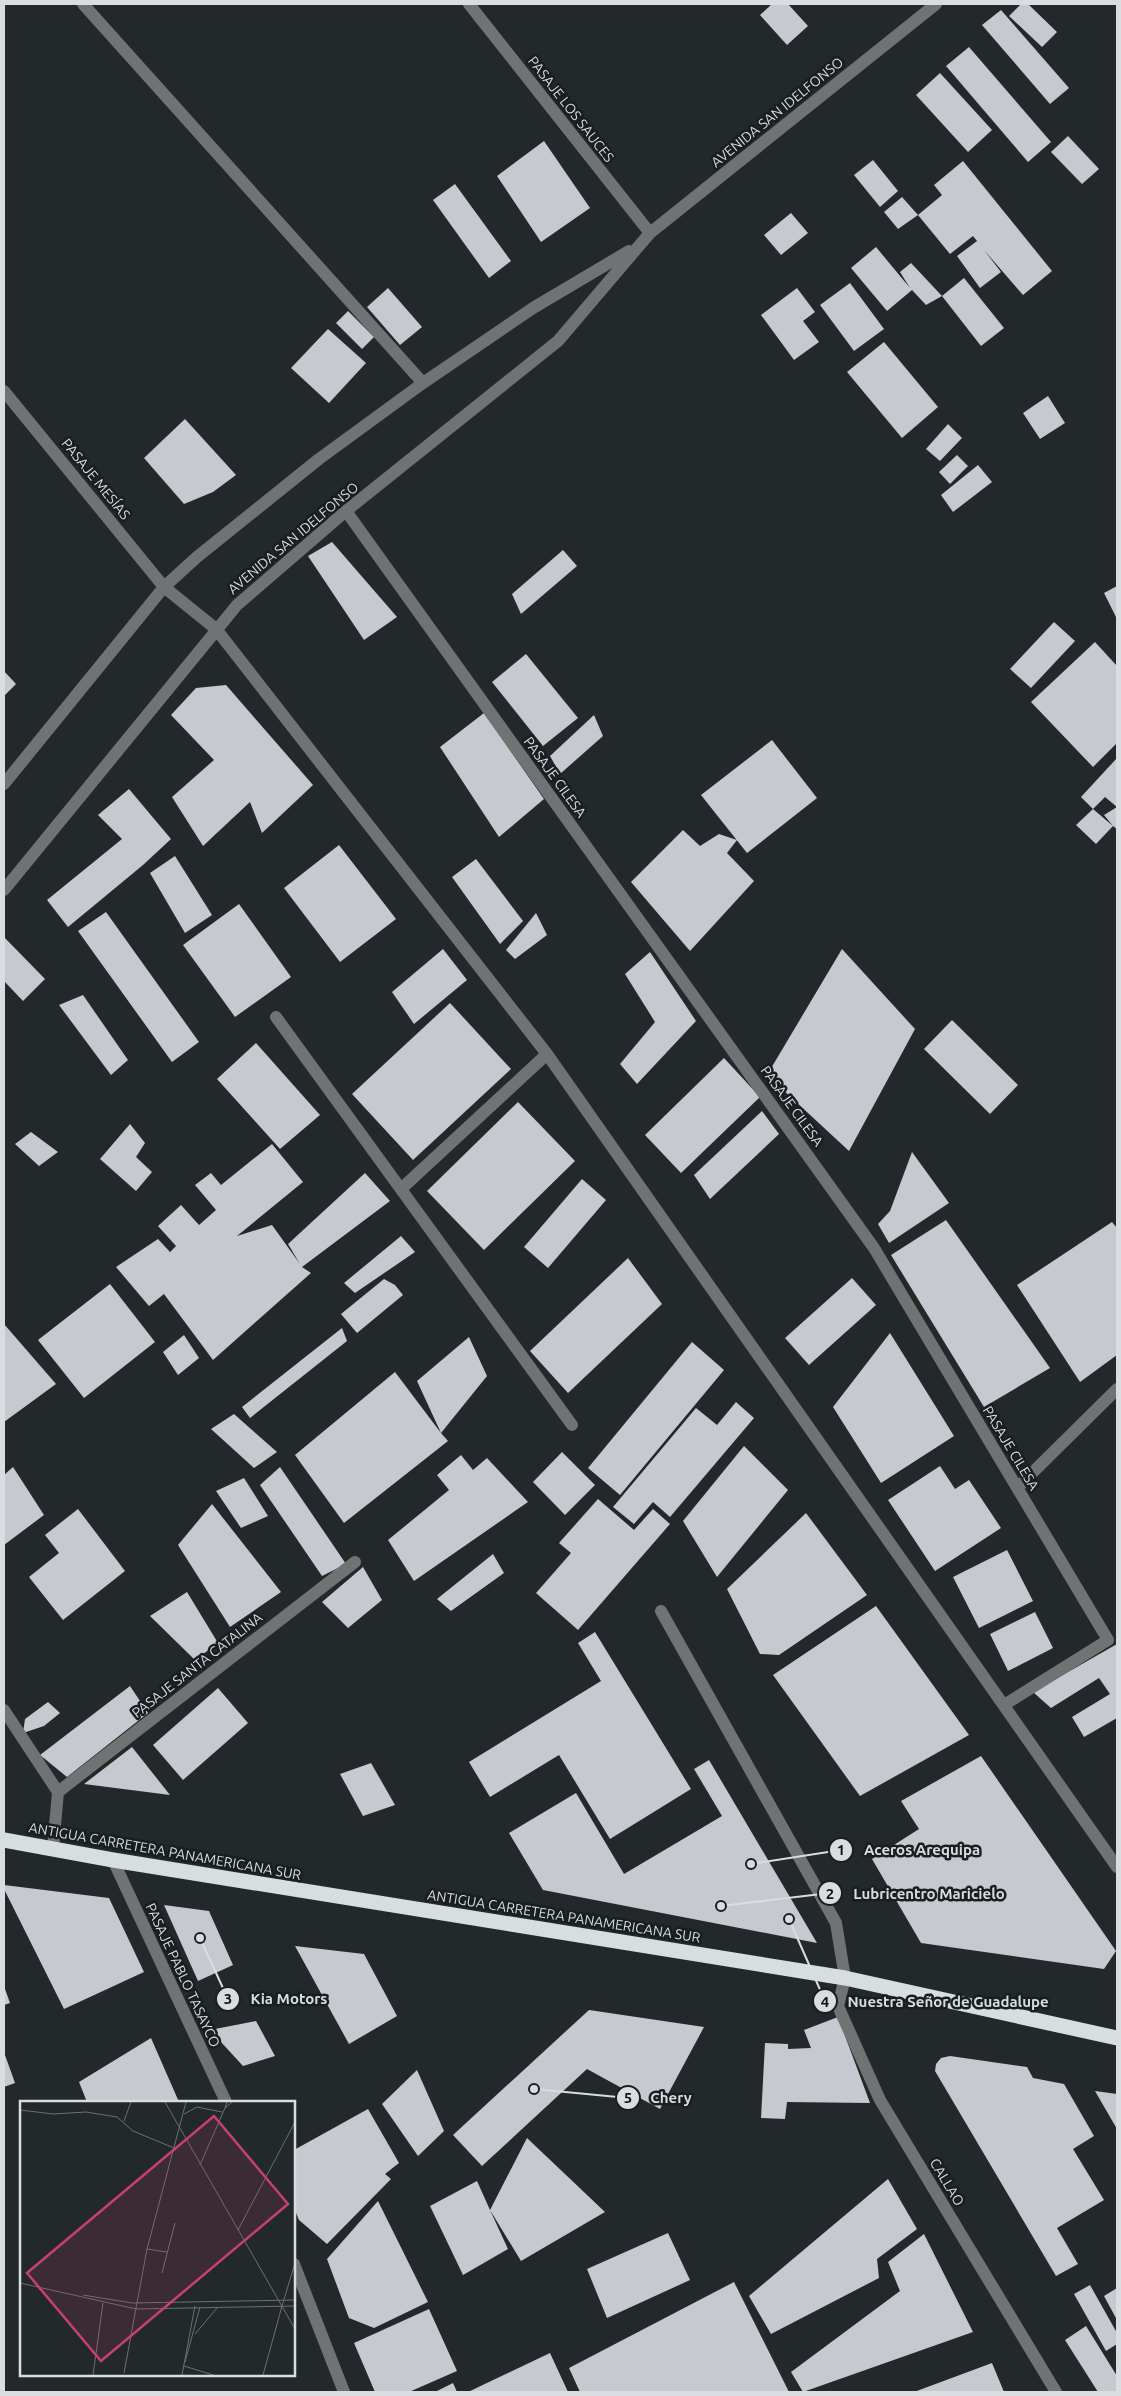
<svg xmlns="http://www.w3.org/2000/svg" width="1121" height="2396" font-family="Ubuntu,sans-serif">
  <style>
    .building { fill: #c6c9cf }
    .lines { fill: none; stroke-linecap: round; stroke-linejoin: round }
    .minor { stroke: #707373; stroke-width: 12 }
    .highway { stroke: #d6dedf; stroke-width: 15 }
    .labels { text-anchor: middle; dominant-baseline: central; stroke-width: 5; stroke-linejoin: round; paint-order: stroke }
    .street-label { font-size: 14px; fill: #d9dddf; stroke: #191e21 }
    .inset-road { fill: none; stroke: #6c7073; stroke-width: 1 }
    .view { fill: #c73f75; fill-opacity: 0.15; stroke: #c73f75; stroke-width: 2.5 }
    .inset-edge { fill: none; stroke: #d9dddf; stroke-width: 2.5 }
    .leader { fill: none; stroke: #d9dddf; stroke-width: 2 }
    .callout-dot { fill: #d9dddf; stroke: #191e21; stroke-width: 2 }
    .mark-label { font-size: 15px; text-anchor: middle; font-weight: bold; fill: #111 }
    .callout-label { font-size: 15px; text-anchor: middle; font-weight: bold; fill: #d9dddf; stroke: #191e21; stroke-width: 5; stroke-linejoin: round; paint-order: stroke }
  </style>
  <rect width="100%" height="100%" fill="#23282b"/>
  <path class="building" d="M772,4H788L808,26L787,45L760,15Z
    M1021,4H1028L1057,32L1042,47L1009,16Z
    M1001,10L1069,88L1050,104L982,25Z
    M969,47L1051,142L1028,162L946,66Z
    M940,73L992,130L968,152L916,95Z
    M1068,136L1099,169L1082,184L1051,152Z
    M544,141L590,208L541,242L497,176Z
    M873,160L898,191L880,207L854,175Z
    M963,161L1052,271L1023,295L984,250L1001,272L980,288L957,256L977,241L973,236L950,254L918,215L942,195L934,185Z
    M455,184L511,261L489,278L433,200Z
    M902,197L918,215L898,229L884,212Z
    M791,213L808,233L781,255L764,235Z
    M876,247L910,288L900,272L911,263L942,296L964,278L1004,328L981,346L942,296L926,305L912,290L887,311L851,268Z
    M850,283L884,329L854,351L820,305Z
    M388,288L422,327L400,345L367,307Z
    M797,288L815,312L803,321L819,342L794,360L761,315Z
    M348,311L374,337L362,349L336,323Z
    M328,329L366,363L329,403L291,368Z
    M884,342L938,407L902,438L847,372Z
    M1048,396L1065,423L1040,439L1023,413Z
    M185,419L236,475L213,492L184,504L144,458Z
    M948,424L962,438L940,461L926,449Z
    M957,455L968,466L950,484L939,472Z
    M978,465L992,482L953,512L941,495Z
    M332,542L397,617L364,640L308,556Z
    M563,550L577,566L521,614L512,594Z
    M1117,586V616L1116,617L1104,593Z
    M1054,622L1075,641L1031,688L1010,669Z
    M1095,642L1117,666V743L1093,767L1031,702Z
    M526,654L578,718L543,746L492,682Z
    M4,671L16,684L4,696Z
    M226,685L313,785L262,833L250,802L203,846L172,797L214,760L171,715L196,688Z
    M484,713L544,799L499,837L440,747Z
    M594,715L603,736L560,774L550,756Z
    M772,740L817,798L747,853L701,795Z
    M1117,758V829L1113,826L1096,844L1076,825L1093,809L1113,826L1104,815L1117,807L1105,797L1093,809L1081,797Z
    M129,789L171,839L143,865L68,927L47,900L122,839L98,815Z
    M683,830L700,846L719,834L737,840L727,853L754,881L690,951L631,882Z
    M339,845L396,919L340,962L284,888Z
    M175,856L212,915L185,933L150,873Z
    M476,859L523,921L500,944L452,877Z
    M239,904L291,977L235,1017L183,945Z
    M106,912L199,1042L172,1062L78,931Z
    M536,913L547,935L515,959L506,950Z
    M4,937L45,979L23,1001L4,981Z
    M443,949L467,980L414,1024L392,992Z
    M842,949L915,1029L849,1151L767,1075Z
    M650,952L696,1021L637,1084L620,1064L655,1022L625,974Z
    M83,995L128,1060L111,1075L59,1005Z
    M450,1003L511,1069L413,1160L352,1094Z
    M952,1020L1018,1085L990,1114L924,1049Z
    M256,1043L320,1115L280,1149L217,1079Z
    M724,1058L760,1097L681,1173L645,1135Z
    M518,1102L575,1161L484,1250L427,1191Z
    M762,1111L779,1134L710,1199L694,1175Z
    M130,1124L145,1143L136,1157L152,1172L136,1191L100,1159Z
    M31,1132L58,1152L39,1166L15,1144Z
    M272,1144L303,1182L237,1236L272,1225L300,1264L288,1244L365,1173L390,1201L302,1267L311,1273L213,1360L164,1294L149,1306L116,1267L158,1239L170,1252L176,1246L158,1226L181,1205L199,1225L216,1210L195,1185L211,1173L221,1185Z
    M912,1152L949,1203L889,1243L878,1224L890,1211Z
    M582,1179L606,1200L548,1268L524,1247Z
    M946,1220L1050,1368L984,1407L891,1255Z
    M1112,1222L1117,1228V1355L1080,1382L1017,1285Z
    M401,1236L415,1252L355,1293L344,1283Z
    M628,1258L662,1304L568,1393L530,1351Z
    M852,1278L876,1305L809,1365L785,1338Z
    M384,1279L395,1285L403,1295L357,1333L341,1314Z
    M110,1284L155,1342L84,1398L38,1340Z
    M4,1324L56,1384L4,1422Z
    M342,1328L347,1341L250,1418L242,1407Z
    M890,1333L954,1436L881,1483L833,1407Z
    M184,1335L199,1358L178,1375L163,1352Z
    M469,1337L487,1376L441,1433L448,1441L344,1523L295,1455L395,1372L441,1433L417,1381Z
    M692,1342L724,1370L620,1495L588,1468Z
    M736,1402L754,1418L670,1517L653,1502L634,1524L613,1507L696,1408L717,1425Z
    M234,1414L277,1452L254,1468L211,1429Z
    M744,1446L788,1490L717,1577L683,1521Z
    M562,1452L595,1485L565,1515L533,1482Z
    M461,1455L473,1470L487,1458L528,1502L414,1581L388,1540L449,1490L437,1475Z
    M940,1466L955,1489L969,1480L1001,1528L935,1571L888,1500Z
    M13,1467L44,1515L4,1545V1475Z
    M280,1467L346,1564L322,1576L260,1485Z
    M244,1478L268,1516L241,1528L216,1491Z
    M598,1499L634,1530L653,1509L670,1524L578,1630L536,1593L571,1553L559,1543Z
    M212,1504L281,1592L230,1627L178,1545Z
    M78,1509L125,1571L63,1620L29,1577L59,1553L45,1535Z
    M806,1513L867,1595L779,1655L760,1654L727,1589Z
    M1007,1550L1033,1601L979,1628L953,1577Z
    M493,1554L504,1573L451,1611L437,1599Z
    M363,1567L382,1600L348,1628L322,1602Z
    M187,1592L218,1643L195,1660L150,1616Z
    M876,1606L969,1735L860,1796L773,1675Z
    M1035,1612L1053,1648L1008,1671L990,1634Z
    M595,1632L691,1789L610,1839L559,1755L490,1797L469,1762L601,1681L578,1643Z
    M1117,1644V1718L1084,1737L1072,1717L1110,1694L1099,1678L1051,1708L1033,1692Z
    M130,1686L148,1713L67,1777L40,1755Z
    M218,1688L248,1723L183,1780L153,1745Z
    M48,1702L60,1713L44,1726L23,1733L25,1719Z
    M132,1747L170,1795L84,1784Z
    M981,1756L1116,1951L1104,1969L921,1943L872,1859L919,1829L901,1801Z
    M709,1760L817,1943L543,1890L509,1833L576,1793L624,1874L722,1816L694,1769Z
    M371,1763L395,1805L363,1816L340,1774Z
    M4,1885L109,1898L144,1972L64,2009L4,1889Z
    M164,1905L209,1911L233,1965L198,1981Z
    M295,1946L364,1954L397,2016L349,2044Z
    M4,1986L10,2003L4,2005Z
    M589,2010L704,2027L660,2109L587,2069L482,2166L453,2135Z
    M838,2017L870,2103L787,2102L785,2119L761,2118L765,2043L788,2044V2049L811,2048L804,2030Z
    M256,2021L275,2056L243,2066L210,2030Z
    M151,2038L179,2102H87L79,2082Z
    M5,2055L15,2083L4,2087V2056Z
    M950,2056L1027,2067L1033,2078L1064,2084L1094,2136L1073,2149L1104,2200L1057,2228L1078,2264L1056,2276L935,2071L936,2064L941,2058Z
    M417,2070L444,2131L418,2156L382,2104Z
    M1095,2091L1117,2094V2129Z
    M368,2109L399,2163L385,2174L391,2179L327,2244L299,2220L294,2208V2150Z
    M527,2138L605,2212L521,2261L490,2210L508,2249L463,2275L430,2206L477,2181L490,2210Z
    M888,2179L917,2229L877,2259L879,2278L771,2334L749,2296Z
    M378,2201L428,2302L374,2328L349,2318L327,2259Z
    M668,2233L690,2280L607,2318L587,2269Z
    M924,2234L973,2332L803,2392L791,2372L900,2291L888,2262Z
    M734,2282L789,2392H580L569,2368Z
    M1090,2285L1117,2333V2344L1106,2351L1074,2294Z
    M1117,2288V2320L1104,2296Z
    M429,2309L457,2371L409,2392H375L354,2343Z
    M1086,2326L1117,2376V2392H1098L1065,2340Z
    M550,2353L568,2392H468Z
    M992,2363L1004,2392H914Z
    M453,2383L457,2392H435Z"/>
  <g class="lines">
    <path class="minor" d="M83,4L423,383
      M469,4L650,233
      M4,391L164,587L216,629L547,1054L1117,1867
      M346,511L874,1248L1108,1640L1004,1705
      M4,784L164,587L197,557L319,459L423,383L533,308L629,251
      M4,890L237,605L346,511L558,341L650,233L936,4
      M276,1017L572,1425
      M401,1189L547,1054
      M1017,1488L1117,1389
      M661,1611L836,1923L845,1978L838,2006L880,2100L1056,2392
      M4,1710L58,1792L53,1848
      M58,1792L355,1562
      M113,1860L226,2102
      M294,2264L344,2392"/>
    <path class="highway" d="M4,1840L113,1860L845,1978L1117,2038"/>
  </g>
  <g class="labels">
    <g class="street-label">
      <text transform="translate(571 109) rotate(52)">PASAJE LOS SAUCES</text>
      <text transform="translate(777 112) rotate(-39)">AVENIDA SAN IDELFONSO</text>
      <text transform="translate(96 479) rotate(51)">PASAJE MESÍAS</text>
      <text transform="translate(293 538) rotate(-40)">AVENIDA SAN IDELFONSO</text>
      <text transform="translate(555 777) rotate(54)">PASAJE CILESA</text>
      <text transform="translate(792 1106) rotate(54)">PASAJE CILESA</text>
      <text transform="translate(1011 1448) rotate(59)">PASAJE CILESA</text>
      <text transform="translate(197 1665) rotate(-38)">PASAJE SANTA CATALINA</text>
      <text transform="translate(165 1851) rotate(10)">ANTIGUA CARRETERA PANAMERICANA SUR</text>
      <text transform="translate(564 1916) rotate(9)">ANTIGUA CARRETERA PANAMERICANA SUR</text>
      <text transform="translate(183 1975) rotate(65)">PASAJE PABLO TASAYCO</text>
      <text transform="translate(947 2182) rotate(59)">CALLAO</text>
    </g>
  </g>
  <g transform="translate(20 2101)">
    <rect width="275" height="275" fill="#23282b"/>
    <path class="inset-road" d="M145,1L275,228M207,1L205,7L212,1M0,9L33,13L66,11L97,16L113,30L154,47M164,13L177,6L202,11M104,20L111,1M180,64L205,7M218,129L275,21M127,148L147,151M142,172L155,122M0,182L116,208L275,205M63,194L112,202L275,199M262,205L275,162M175,233L197,207M165,261L180,206M164,265L193,274M104,272L127,148L166,1M73,274L83,202M162,274L175,205M243,274L262,205"/>
    <path class="view" d="M194,15L268,103L81,260L7,172Z"/>
    <rect width="275" height="275" class="inset-edge"/>
  </g>
  <path class="leader" d="M751 1864L841 1850M721 1906L830 1893M200 1938L228 1999M789 1919L825 2001M534 2089L628 2098"/>
  <g class="callout-dot">
    <circle cx="751" cy="1864" r="5"/>
    <circle cx="721" cy="1906" r="5"/>
    <circle cx="200" cy="1938" r="5"/>
    <circle cx="789" cy="1919" r="5"/>
    <circle cx="534" cy="2089" r="5"/>
    <circle cx="841" cy="1850" r="12"/>
    <circle cx="830" cy="1893" r="12"/>
    <circle cx="228" cy="1999" r="12"/>
    <circle cx="825" cy="2001" r="12"/>
    <circle cx="628" cy="2098" r="12"/>
  </g>
  <g class="mark-label">
    <text x="841" y="1855">1</text>
    <text x="830" y="1899">2</text>
    <text x="228" y="2004">3</text>
    <text x="825" y="2007">4</text>
    <text x="628" y="2103">5</text>
  </g>
  <g class="callout-label">
    <text x="922" y="1855">Aceros Arequipa</text>
    <text x="929" y="1899">Lubricentro Maricielo</text>
    <text x="289" y="2004">Kia Motors</text>
    <text x="948" y="2007">Nuestra Señor de Guadalupe</text>
    <text x="671" y="2103">Chery</text>
  </g>
  <rect width="1121" height="2396" fill="none" stroke="#d9dddf" stroke-width="10"/>
</svg>
